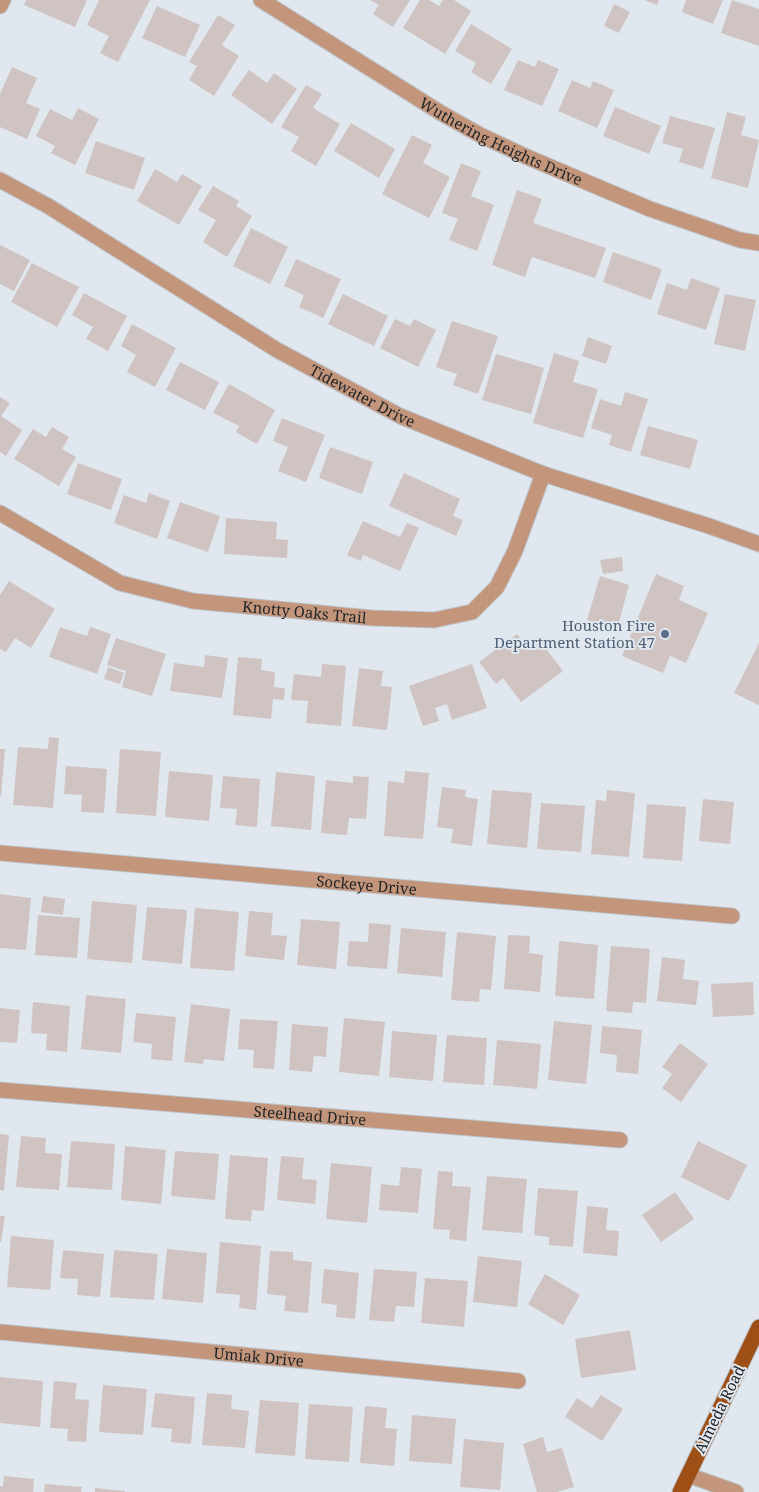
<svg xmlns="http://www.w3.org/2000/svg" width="759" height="1492" font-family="'Noto Serif',serif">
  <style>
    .building { fill: #cfc4c2 }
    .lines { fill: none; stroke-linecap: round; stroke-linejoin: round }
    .minor-casing { stroke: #bec4ca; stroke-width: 17 }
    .major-casing { stroke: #bec4ca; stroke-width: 17 }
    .minor { stroke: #c3967c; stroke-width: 15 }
    .major { stroke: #9e4f16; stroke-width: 15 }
    .service-dot { fill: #5c6f8a; stroke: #e0e7ee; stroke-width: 2 }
    .labels { text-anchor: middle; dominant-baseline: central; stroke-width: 4; stroke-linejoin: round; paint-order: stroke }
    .street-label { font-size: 15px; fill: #222527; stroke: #e0e7ee }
    .service-label { font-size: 15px; fill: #4e5e75; stroke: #e0e7ee; text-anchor: end }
  </style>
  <rect width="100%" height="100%" fill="#e0e7ee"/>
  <path class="building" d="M26,0H87L75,27L24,5Z
    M99,0H150L118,62L100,53L109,36L87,25Z
    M370,0H410L393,27L373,14L379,5Z
    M420,0H429L439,6L443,0H454L471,11L445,54L403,28Z
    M645,0H659L657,5Z
    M686,0H723L713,24L682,12Z
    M732,0L759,9V46L721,33Z
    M614,4L630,12L619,33L604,26Z
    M157,6L200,25L185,57L142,38Z
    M218,15L235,25L222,45L239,56L214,96L189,80L197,66L189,62Z
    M471,24L512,49L491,84L471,72L476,63L455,51Z
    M518,60L535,67L538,60L559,69L542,106L504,90Z
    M12,67L37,78L26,103L40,109L27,139L0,127V94Z
    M249,70L267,83L274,73L297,89L272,124L231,95Z
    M572,80L590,88L593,81L614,90L597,128L558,111Z
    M306,85L322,94L313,108L340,124L316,166L291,151L299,137L281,127Z
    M615,107L661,126L649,154L603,136Z
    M78,108L99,119L75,165L51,153L55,146L36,136L50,109L72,120Z
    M727,112L746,117L741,135L759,140L748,188L711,178Z
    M670,116L715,128L703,169L679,162L683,149L662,143Z
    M351,123L395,149L379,178L334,151Z
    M412,135L432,145L423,163L450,177L429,218L382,194Z
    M96,141L145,158L134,190L85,173Z
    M461,163L481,171L471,196L494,205L477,251L449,240L458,219L442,213Z
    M155,169L177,182L182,174L202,186L179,225L137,201Z
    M213,186L239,201L236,206L252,216L227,257L203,242L216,220L198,210Z
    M517,190L542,199L533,223L606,248L595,278L532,257L525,277L492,265Z
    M251,228L288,247L270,284L233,266Z
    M0,245L30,260L14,291L0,284Z
    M613,252L662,269L651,300L603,282Z
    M296,259L341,279L323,318L299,307L304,295L284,286Z
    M32,263L79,287L57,327L11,302Z
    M691,278L720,288L706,330L657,314L667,283L687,290Z
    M84,293L127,316L108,351L86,339L93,327L72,315Z
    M343,294L388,316L374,346L328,324Z
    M725,294L756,300L745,351L714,344Z
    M395,319L410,326L414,319L436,330L418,367L380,348Z
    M452,321L498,336L478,394L453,385L457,374L436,367Z
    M132,324L176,348L155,387L127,372L136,355L121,346Z
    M588,337L612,346L606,364L582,356Z
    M554,353L579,361L573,382L598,389L583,438L533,423Z
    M496,354L544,368L531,414L482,400Z
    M180,362L219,382L205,410L166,390Z
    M229,384L275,410L257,444L236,432L239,426L213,413Z
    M625,392L648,399L631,452L609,445L612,435L591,428L600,399L621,406Z
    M0,397L10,403L1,416L22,430L6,456L0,452Z
    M282,418L325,435L306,482L278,471L288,447L273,441Z
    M648,426L698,440L690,469L640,455Z
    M52,427L69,437L62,449L76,457L59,486L14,459L33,429L46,437Z
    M330,447L373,462L362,494L319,478Z
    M78,463L122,479L111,510L67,494Z
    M404,473L460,499L453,516L463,520L456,536L389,506Z
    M149,493L170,501L157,539L114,523L124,495L146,503Z
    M180,502L220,516L208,552L167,538Z
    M226,518L277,522L276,539L288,540L287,558L224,554Z
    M363,521L400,537L407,523L419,528L400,571L363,555L361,561L347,555Z
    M622,557L623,571L603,574L600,560Z
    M656,574L684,586L679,600L708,613L686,663L670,656L663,673L622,656Z
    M600,576L629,585L617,629L587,620Z
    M9,581L55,609L31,648L15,638L6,652L0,649V595Z
    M60,627L87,636L90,627L111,634L97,674L49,657Z
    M517,634L526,646L537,637L563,671L521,702L503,678L496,684L479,662Z
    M116,638L166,654L152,696L122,687L126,671L107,665Z
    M759,643V705L734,693Z
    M205,655L228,658L222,698L170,691L174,663L204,667Z
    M238,657L262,659L261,670L275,672L274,687L285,688L284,700L273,699L271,719L233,715Z
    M322,664L346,666L341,726L306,723L308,701L291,700L294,674L321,677Z
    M472,664L487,708L452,720L447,704L435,708L439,721L423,726L409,686Z
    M108,667L124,673L120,684L104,679Z
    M359,668L383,671L381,686L392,687L387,730L352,726Z
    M49,737L59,738L53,808L13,805L18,747L48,749Z
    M0,749H5L1,796H0Z
    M120,749L161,752L156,816L116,813Z
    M66,766L107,769L104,813L81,812L82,795L64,794Z
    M169,771L213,775L209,821L165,817Z
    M405,771L429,773L423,839L384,836L388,781L404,783Z
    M276,772L315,776L311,830L271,826Z
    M223,776L260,779L257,827L235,825L237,809L220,808Z
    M353,776L369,777L366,819L349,818L347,835L321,833L326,780L353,783Z
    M442,787L466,790L465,797L478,799L472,846L451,843L453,829L437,827Z
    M492,790L532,793L527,848L487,844Z
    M607,790L635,793L629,857L591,854L596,800L606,801Z
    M703,799L734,802L730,844L699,841Z
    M541,803L585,806L581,852L537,849Z
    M647,804L686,807L682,861L643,858Z
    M0,894L31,898L26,950L0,948Z
    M43,896L65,899L63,915L41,912Z
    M92,901L137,905L132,963L87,959Z
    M147,907L187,910L182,964L142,960Z
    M195,908L239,912L234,971L190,968Z
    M249,911L273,913L271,935L287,936L284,960L245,956Z
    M38,915L80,918L77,958L35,955Z
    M301,919L340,922L336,969L297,965Z
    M369,923L391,925L387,969L347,966L349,941L368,942Z
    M401,928L446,932L442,977L397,973Z
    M457,932L496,936L491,990L480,989L479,1002L451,1000Z
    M508,935L530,936L529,953L543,955L540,992L504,989Z
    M559,941L598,945L594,999L555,996Z
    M611,946L650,949L646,1003L633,1002L632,1013L606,1011Z
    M662,957L685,960L683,979L699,981L696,1005L657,1001Z
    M753,982L754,1015L713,1017L711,984Z
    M86,995L126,999L121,1053L81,1049Z
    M33,1002L70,1006L67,1052L46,1050L47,1034L31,1033Z
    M191,1004L230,1009L224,1061L204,1059L203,1064L184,1062Z
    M0,1008L20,1010L17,1043L0,1042Z
    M136,1013L176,1017L172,1061L151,1059L152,1044L133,1042Z
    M344,1018L385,1022L379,1076L339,1072Z
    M240,1019L278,1021L274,1069L253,1068L254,1050L238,1049Z
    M554,1021L592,1025L586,1084L548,1080Z
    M292,1024L328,1027L326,1057L314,1056L312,1072L289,1070Z
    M602,1026L642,1030L638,1074L616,1072L617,1055L600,1053Z
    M392,1031L437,1035L433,1081L389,1077Z
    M447,1035L487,1038L484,1085L443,1082Z
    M497,1040L541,1044L537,1089L493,1085Z
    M680,1043L708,1064L681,1102L662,1088L672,1074L662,1067Z
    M0,1134L9,1135L4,1191L0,1190Z
    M21,1136L46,1138L45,1153L62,1154L59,1190L16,1187Z
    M71,1141L115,1144L112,1190L67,1187Z
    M698,1141L747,1165L729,1201L681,1177Z
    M125,1146L166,1150L161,1204L121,1200Z
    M175,1151L219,1154L215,1200L171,1196Z
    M230,1155L268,1158L264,1211L252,1210L251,1221L225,1219Z
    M281,1156L304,1158L302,1179L317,1180L315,1204L277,1200Z
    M331,1163L372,1167L367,1223L326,1219Z
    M401,1167L422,1169L418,1213L379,1210L381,1184L399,1186Z
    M438,1171L453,1172L452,1186L471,1187L466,1241L449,1239L450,1230L433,1229Z
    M487,1176L527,1179L522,1233L482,1230Z
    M538,1188L578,1191L573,1247L549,1245V1237L534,1235Z
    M675,1192L694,1219L661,1242L642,1215Z
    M587,1206L608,1208L606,1230L619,1231L617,1256L583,1253Z
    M0,1216H5L1,1242H0Z
    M11,1236L54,1240L50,1290L7,1287Z
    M220,1242L261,1246L256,1310L239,1308L240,1295L216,1293Z
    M167,1249L207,1253L203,1303L162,1299Z
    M63,1250L104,1254L100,1297L77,1295L78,1279L60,1278Z
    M114,1250L158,1254L154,1300L110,1297Z
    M270,1251L293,1252V1260L312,1262L308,1313L284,1311L286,1296L267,1294Z
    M478,1256L522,1261L517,1307L473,1302Z
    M324,1269L359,1273L355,1319L336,1317L337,1305L321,1303Z
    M374,1269L417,1272L414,1307L396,1306L394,1322L369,1320Z
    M545,1274L580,1295L563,1325L528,1304Z
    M425,1278L468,1281L464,1327L421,1323Z
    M630,1330L636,1370L581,1378L575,1339Z
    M0,1377L43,1381L40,1427L0,1423Z
    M54,1381L77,1383L75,1399L89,1400L86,1442L67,1441L68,1429L50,1428Z
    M103,1385L147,1389L143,1435L99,1432Z
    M155,1393L195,1397L191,1444L171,1442L172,1429L151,1427Z
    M207,1393L232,1395L231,1409L249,1411L245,1448L202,1445Z
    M601,1395L623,1409L602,1441L565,1417L577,1398L592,1408Z
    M260,1400L299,1403L295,1456L255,1453Z
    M309,1404L353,1407L349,1462L305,1459Z
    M365,1406L387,1408L385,1428L397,1429L394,1466L360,1463Z
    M412,1415L456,1419L452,1464L409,1461Z
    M543,1437L547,1452L562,1448L574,1487L557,1492H537L523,1444Z
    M464,1439L504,1443L500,1490L460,1487Z
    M4,1476L34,1479L33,1492H0V1486H3Z
    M45,1484L82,1487L81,1492H44Z
    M95,1488L125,1491V1492H95Z"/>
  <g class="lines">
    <defs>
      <g id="minor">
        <path id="s1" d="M261,0L441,113L480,135L527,157L650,209L740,240L759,243"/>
        <path d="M0,6L3,0"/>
        <path id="s2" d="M0,180L48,206L277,350L400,416L543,474L709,526L759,544"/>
        <path id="s3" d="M0,513L120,583L193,601L372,618L434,620L472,612L497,587L515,551L543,474"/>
        <path id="s4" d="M0,853L732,916"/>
        <path id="s5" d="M0,1090L620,1140"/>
        <path id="s6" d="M0,1332L518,1381"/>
        <path d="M688,1475L736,1492"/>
      </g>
      <path id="major" d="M680,1492L759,1327"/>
    </defs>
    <use href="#minor" class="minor-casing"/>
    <use href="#major" class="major-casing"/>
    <use href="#minor" class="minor"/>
    <use href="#major" class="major"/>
  </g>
  <circle class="service-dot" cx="665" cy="634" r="5"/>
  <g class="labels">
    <g class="street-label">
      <text stroke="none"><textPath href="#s1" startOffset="279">Wuthering Heights Drive</textPath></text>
      <text stroke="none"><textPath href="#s2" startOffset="422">Tidewater Drive</textPath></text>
      <text stroke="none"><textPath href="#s3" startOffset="326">Knotty Oaks Trail</textPath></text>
      <text stroke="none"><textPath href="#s4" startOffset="368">Sockeye Drive</textPath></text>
      <text stroke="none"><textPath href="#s5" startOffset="311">Steelhead Drive</textPath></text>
      <text stroke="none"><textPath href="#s6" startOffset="260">Umiak Drive</textPath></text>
      <text transform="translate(719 1409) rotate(-64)">Almeda Road</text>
    </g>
    <g class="service-label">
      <text x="655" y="625">Houston Fire<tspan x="655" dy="17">Department Station 47</tspan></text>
    </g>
  </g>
</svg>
